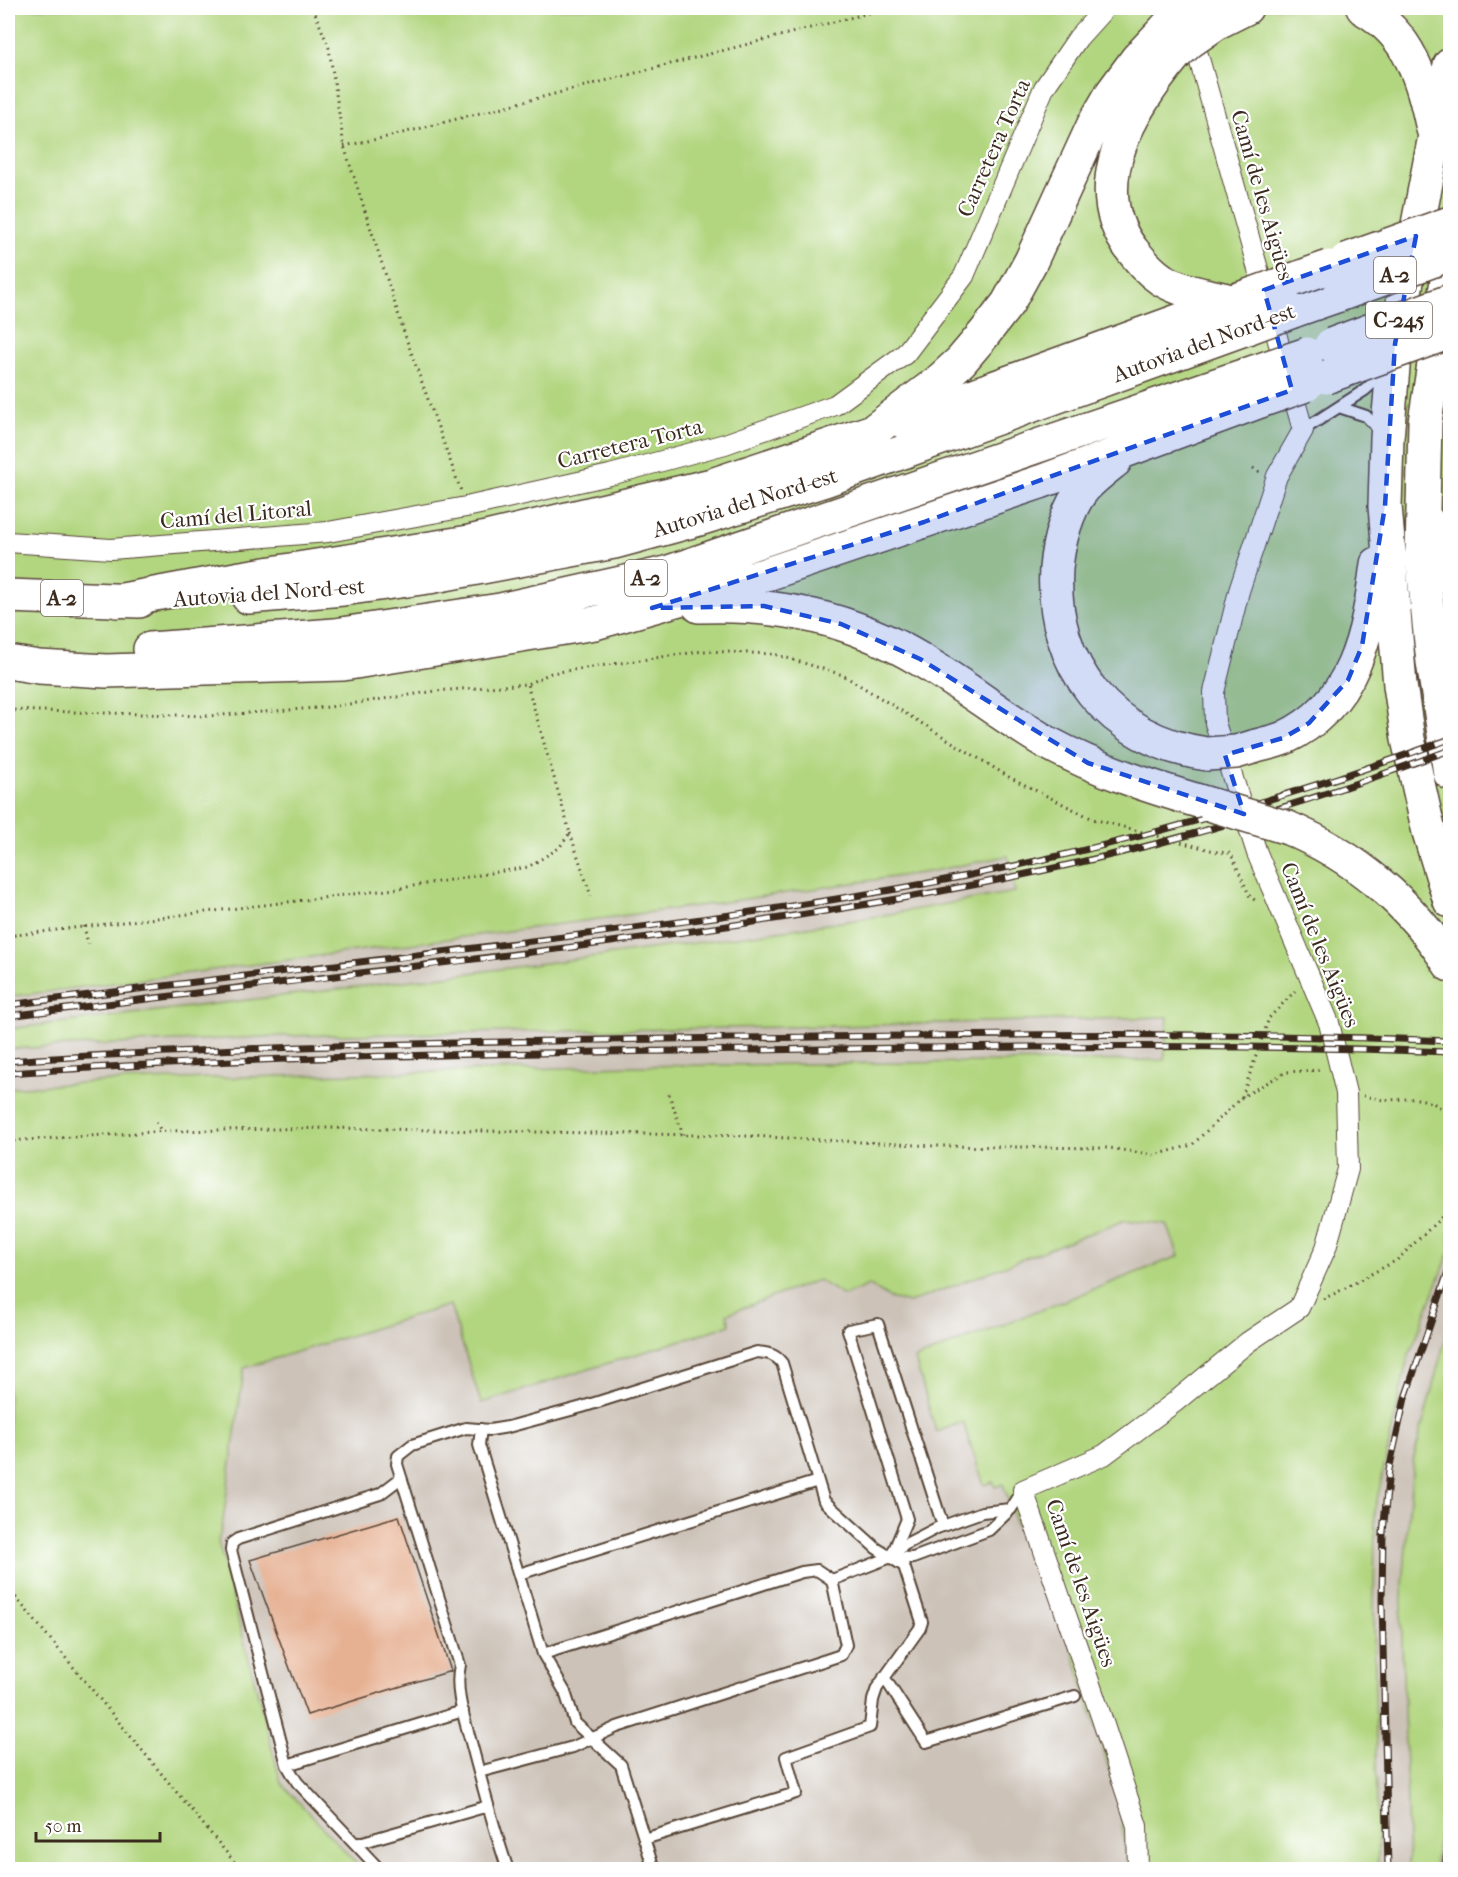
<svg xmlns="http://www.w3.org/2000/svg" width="1458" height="1877" font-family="'IM FELL French Canon',serif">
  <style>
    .industrial { fill: #ccc2b8 }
    .green { fill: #b2d680; stroke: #76804f; stroke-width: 1.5 }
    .building { fill: #e6b092 }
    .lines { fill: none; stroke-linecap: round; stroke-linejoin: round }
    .lane-casing { stroke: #574436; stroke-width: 14 }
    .street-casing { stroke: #574436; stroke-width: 22 }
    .highway-casing { stroke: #574436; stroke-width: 36 }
    .path { stroke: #574436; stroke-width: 3; stroke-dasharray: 1.5 4.5; stroke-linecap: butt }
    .lane { stroke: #fff; stroke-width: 10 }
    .street { stroke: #fff; stroke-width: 20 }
    .highway { stroke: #fff; stroke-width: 33 }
    .rail-casing { stroke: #3b2a1e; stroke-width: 7 }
    .rail { stroke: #fff; stroke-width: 4.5; stroke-dasharray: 14; stroke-linecap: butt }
    .highway-bridge-casing { stroke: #574436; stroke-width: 36; stroke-linecap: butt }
    .highway-bridge { stroke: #fff; stroke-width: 33 }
    .marked { fill: #1d4ed8; fill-opacity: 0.2; stroke: #1d4ed8; stroke-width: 4.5; stroke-dasharray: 12 8; stroke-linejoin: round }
    .labels { text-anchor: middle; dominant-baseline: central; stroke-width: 4.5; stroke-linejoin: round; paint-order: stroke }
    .shield { fill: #fff; stroke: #766a62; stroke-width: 1.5 }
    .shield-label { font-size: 21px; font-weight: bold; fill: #3b2a1e }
    .street-label { font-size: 22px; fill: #3b2a1e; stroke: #fff }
  </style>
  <rect width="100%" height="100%" fill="#fff"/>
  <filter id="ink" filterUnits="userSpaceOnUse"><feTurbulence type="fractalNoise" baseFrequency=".0167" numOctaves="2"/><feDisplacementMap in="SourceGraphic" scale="12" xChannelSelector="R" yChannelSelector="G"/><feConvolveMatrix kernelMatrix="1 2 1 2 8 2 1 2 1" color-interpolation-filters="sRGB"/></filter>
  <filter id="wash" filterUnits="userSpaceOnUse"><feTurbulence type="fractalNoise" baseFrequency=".008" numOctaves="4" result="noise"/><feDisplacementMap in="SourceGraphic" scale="24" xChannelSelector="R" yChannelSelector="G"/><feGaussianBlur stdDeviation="1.35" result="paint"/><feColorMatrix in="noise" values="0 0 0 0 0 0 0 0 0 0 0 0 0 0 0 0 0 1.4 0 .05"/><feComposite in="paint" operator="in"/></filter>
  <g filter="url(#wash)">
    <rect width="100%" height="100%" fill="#f3dabc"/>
    <path class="industrial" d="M1008,856L1015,892L855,920L470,973L8,1029V997L705,905L928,872Z
      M1168,1017L1165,1060L630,1066L110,1081L8,1088V1049L285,1036L841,1026Z
      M1126,1219L1167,1224L1179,1256L953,1345L936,1432L963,1422L984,1485L993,1482L1003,1484L1032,1519L1121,1808L1123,1835L1129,1869H361L281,1783L218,1541L222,1528L244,1368L450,1305L481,1403L729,1326L726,1314L818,1280L844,1296L869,1285L889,1298L909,1303Z
      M1450,1251V1321L1413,1461L1401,1610L1409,1869L1378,1870L1374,1616L1375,1509L1407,1361Z
      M1450,1789V1869L1434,1870L1437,1844Z"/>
    <path class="green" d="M8,8H1450V1251L1407,1361L1375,1509L1374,1616L1378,1869H1129L1123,1835L1121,1808L1032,1519L1016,1525L1003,1484L995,1487L993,1482L984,1485L963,1422L936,1432L915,1359L1179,1256L1167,1224L1126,1219L909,1303L889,1298L869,1285L844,1296L818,1280L727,1314L730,1325L481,1403L450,1305L244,1368L222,1528L218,1541L281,1783L361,1869H8V1088L110,1081L630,1066L1164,1060L1168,1017L841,1026L285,1036L8,1049V1029L470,973L709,941L855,920L1015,892L1008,856L928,872L705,905L8,997Z
      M1450,1321V1789L1437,1844L1434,1869H1409L1401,1610L1413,1461Z"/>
    <g id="blocks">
      <path class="building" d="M399,1516L451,1671L307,1715L250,1560Z"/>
    </g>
  </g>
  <g filter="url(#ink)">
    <use href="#blocks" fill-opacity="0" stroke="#574436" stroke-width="1.5"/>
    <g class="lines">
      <defs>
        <path id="lane" d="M1339,407L1366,416L1381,432
          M1303,430L1365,390L1386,371
          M481,1429L479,1445L543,1654L565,1692L575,1723L621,1765L654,1870
          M891,1557L907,1519L848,1330L878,1324L943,1526
          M891,1557L913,1558L989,1530L1011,1509L1023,1490
          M519,1574L818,1481
          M832,1580L891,1557L904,1545L937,1528L982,1512L1011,1509
          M884,1677L926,1742L1075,1696
          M287,1765L463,1711
          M479,1772L573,1747L617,1727L829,1659L841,1655L846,1645L832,1580L817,1570L802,1572L543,1654
          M356,1844L488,1806
          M380,1870L297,1782L287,1765L231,1550L232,1543L238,1539L380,1494L401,1478
          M508,1870C494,1829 483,1788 472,1746C465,1720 454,1691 460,1665L397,1464L398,1456L412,1445L466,1428L490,1430L508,1427L582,1407L757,1352C768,1353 775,1354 782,1363L824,1501L876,1548L904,1566L922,1622L920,1628L877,1688L873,1700L870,1727L786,1757L796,1793L644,1839"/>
        <path id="street" d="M8,542L111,549L328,532L466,507L610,475L725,444L835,405L905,354L964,276L1044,88L1078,38L1105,8
          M1138,1870L1137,1826L1101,1716L1023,1490L1104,1455L1175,1402L1248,1342L1299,1308L1326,1248L1348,1169L1346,1093L1329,1023L1257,853L1215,723L1214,692L1239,591L1277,476L1303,430L1191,30"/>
        <path id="highway" d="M1363,8C1411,35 1422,79 1433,129
          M1218,22L1246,8
          M1177,53C1133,106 1082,185 1132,250C1141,261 1149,271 1161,279C1182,292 1207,295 1231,301
          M1450,65L1435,136L1395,344L1387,438L1385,506L1400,685L1408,739L1429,832L1450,901
          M1450,261L1425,422L1422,554L1433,662L1450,773
          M1293,311L1339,295
          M902,421L1239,299
          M1115,461C1105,469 1093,478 1084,488C1067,508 1058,543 1056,569C1050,666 1111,741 1207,754
          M1428,522L1450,572
          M8,596L139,601
          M248,597L343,589L429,577L614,542L699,519L825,480L1247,328
          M117,601L241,578L469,542L712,485L873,431L938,382L961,361L984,334L1008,303L1031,261L1094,124L1112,93L1137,59L1167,27
          M699,606C779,603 851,618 921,660C964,685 1003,717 1046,742C1099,771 1154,788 1212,805
          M150,649L335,635L500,610L666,573L1257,371
          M8,662L39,667L106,671L343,664L595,623L767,574L1040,482L1263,400
          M1253,747C1263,744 1274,742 1284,738C1355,705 1368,634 1377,564
          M1288,828C1355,856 1412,904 1450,965"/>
      </defs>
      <use href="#lane" class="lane-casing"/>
      <use href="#street" class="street-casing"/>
      <use href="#highway" class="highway-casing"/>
      <path class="path" d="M313,8L329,48L344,146L407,341L461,491
        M344,146L387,137L888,8
        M1253,468L1261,473
        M8,710L208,716L330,707L436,691L527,684L551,673L703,651L774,654L843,675L1009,777L1093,819L1218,852L1229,853L1233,858L1250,897L1258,902
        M570,833L591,896
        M84,926L88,944
        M8,936L395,889L528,867L559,848L570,833L527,684
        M669,1094L683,1135
        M1363,1096C1371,1097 1379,1100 1387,1100C1416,1099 1429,1094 1450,1117
        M1242,1097L1269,1018L1295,991
        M156,1122L161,1131
        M8,1141L168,1131L330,1128L750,1136L935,1146L1109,1148L1155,1155L1192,1145L1242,1097L1286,1072L1323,1070
        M1323,1299L1336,1293L1397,1260L1450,1209
        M8,1588L241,1870"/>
      <use href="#lane" class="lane"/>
      <use href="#street" class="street"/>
      <use href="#highway" class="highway"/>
      <defs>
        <path id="rail" d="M8,1005C198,981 389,960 580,935C688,921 795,907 902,888C1089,855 1272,804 1450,739
          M8,1016C196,993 384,971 573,947C756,923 939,897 1119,853C1231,826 1342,790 1450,750
          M8,1061C249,1045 491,1042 732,1038C972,1035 1211,1031 1450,1041
          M8,1073C256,1056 505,1053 754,1050C986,1047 1219,1043 1450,1052
          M1388,1870L1382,1599L1383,1533L1389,1470L1405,1398L1450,1266
          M1444,1870L1450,1835"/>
      </defs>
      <use href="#rail" class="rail-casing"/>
      <use href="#rail" class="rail"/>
      <defs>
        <path id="highway-bridge" d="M1167,27L1189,8
          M1177,53L1189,42L1218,22
          M1346,260L1450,223
          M1339,295L1450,254
          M1239,299L1329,267
          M1247,328L1293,311
          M1331,345L1450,301
          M1257,371L1307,354
          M1326,377L1450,332
          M1263,400L1306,385
          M1207,754L1236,752L1253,747
          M1212,805L1288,828"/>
      </defs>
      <use href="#highway-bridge" class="highway-bridge-casing"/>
      <use href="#highway-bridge" class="highway-bridge"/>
    </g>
  </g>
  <path class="marked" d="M1416,236L1395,344L1385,506L1362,646L1348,680L1309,723L1283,738L1225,755L1244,814L1088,763L920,659L841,624L764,606L652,608L924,522L1292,390L1264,290Z"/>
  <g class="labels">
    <g class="shield">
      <rect x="1374" y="257" width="42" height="36" rx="4.5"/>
      <rect x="1366" y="302" width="66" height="36" rx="4.5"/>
      <rect x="625" y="560" width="42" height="36" rx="4.5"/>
      <rect x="41" y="580" width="42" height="36" rx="4.5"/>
    </g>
    <g class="shield-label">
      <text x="1395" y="275">A-2</text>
      <text x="1399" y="320">C-245</text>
      <text x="646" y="578">A-2</text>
      <text x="62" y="598">A-2</text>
    </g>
    <g class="street-label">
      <text transform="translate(994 148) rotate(-66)">Carretera Torta</text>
      <text transform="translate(1262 195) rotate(74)">Camí de les Aigües</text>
      <text transform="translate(1204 343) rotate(-20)">Autovia del Nord-est</text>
      <text transform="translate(630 444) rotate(-14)">Carretera Torta</text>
      <text transform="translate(745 503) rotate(-17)">Autovia del Nord-est</text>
      <text transform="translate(236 515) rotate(-5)">Camí del Litoral</text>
      <text transform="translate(269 593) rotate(-4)">Autovia del Nord-est</text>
      <text transform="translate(1320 945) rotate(68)">Camí de les Aigües</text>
      <text transform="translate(1081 1583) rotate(71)">Camí de les Aigües</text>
    </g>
  </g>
  <rect width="1458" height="1877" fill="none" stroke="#fff" stroke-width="30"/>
  <path d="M36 1832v9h124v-9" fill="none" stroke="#3b2a1e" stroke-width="3"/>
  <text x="45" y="1832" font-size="18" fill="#3b2a1e" stroke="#ffffff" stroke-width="4.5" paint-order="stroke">50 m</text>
</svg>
